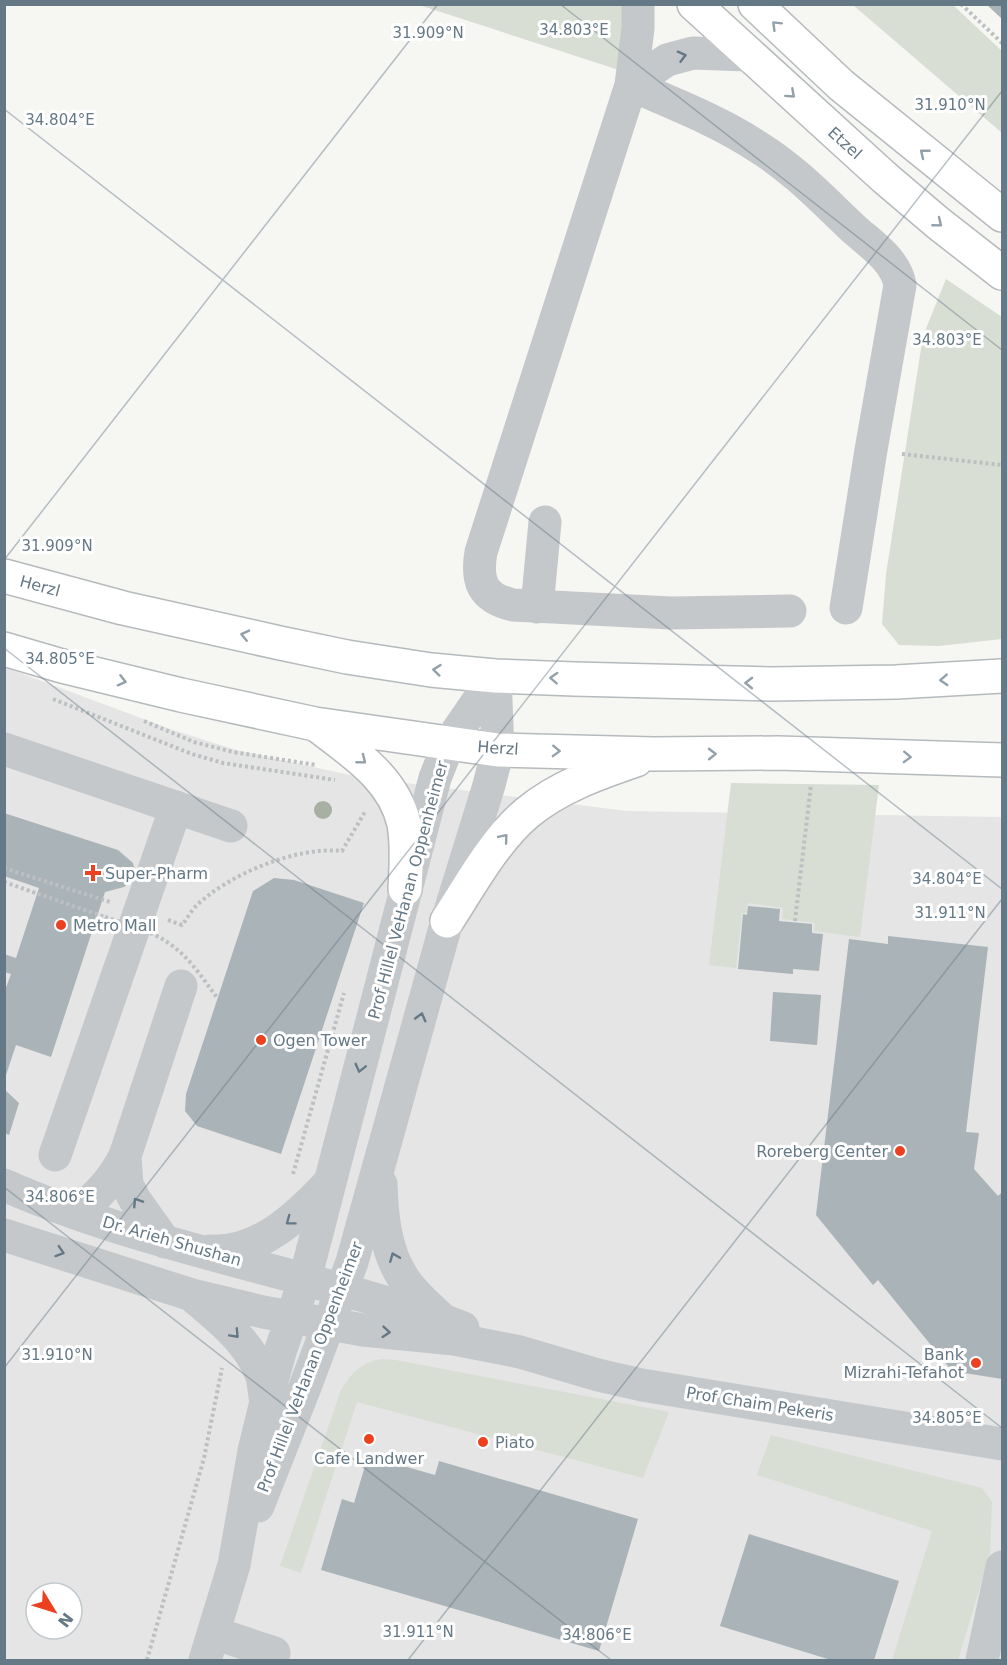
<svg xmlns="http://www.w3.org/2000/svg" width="1007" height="1665" font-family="'DejaVu Sans',sans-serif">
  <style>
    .built { fill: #e4e5e4; fill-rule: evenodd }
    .green { fill: #d8ded4 }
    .building { fill: #aab3b8 }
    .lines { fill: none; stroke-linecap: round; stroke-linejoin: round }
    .major-casing { stroke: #b5babd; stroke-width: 36 }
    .path { stroke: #bdc0c2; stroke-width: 4; stroke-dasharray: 3 3; stroke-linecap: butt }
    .minor { stroke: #c4c8cb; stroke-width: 33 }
    .major { stroke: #fff; stroke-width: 33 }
    .path-bridge { stroke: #bdc0c2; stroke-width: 4; stroke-dasharray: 3 3; stroke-linecap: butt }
    .tree { fill: #a7b0a2 }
    .oneway { stroke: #92a0aa }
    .oneway2 { stroke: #647885 }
    .ticks { fill: none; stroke: #647885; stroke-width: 1.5; stroke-opacity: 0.45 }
    .poi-dot { fill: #eb411e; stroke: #fff; stroke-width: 2 }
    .labels { text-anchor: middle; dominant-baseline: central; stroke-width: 6; stroke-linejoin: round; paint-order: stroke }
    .street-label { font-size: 16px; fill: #647885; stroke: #fff }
    .poi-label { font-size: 16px; fill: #647885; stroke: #fff; text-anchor: start }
    .ticks-label { font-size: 15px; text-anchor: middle; fill: #647885; stroke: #fff; stroke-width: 6; stroke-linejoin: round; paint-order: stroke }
  </style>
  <rect width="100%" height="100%" fill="#f6f6f3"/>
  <path class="built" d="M4,667L173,730L236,750L359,777L626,811L1002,817V1660H5ZM36,1593H72V1629H36Z"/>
  <path class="green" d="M419,5H629L625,72Z
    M853,5H953L1002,51V133Z
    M946,279L1002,317V639L939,646L899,645L882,624L886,574L923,336Z
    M731,783L879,785L860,937L814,931L815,923L782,919L783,908L748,903L747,913H742L736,968L709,965Z
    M381,1359L396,1360L669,1412L643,1478L357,1402L301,1573L280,1566L341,1390C352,1372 361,1363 381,1359Z
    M771,1435L982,1488L992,1502L990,1554L958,1660H892L932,1531L757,1475Z"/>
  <path class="building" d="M986,4H1002V19Z
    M4,813L118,850L133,863L135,871L132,880L124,887L105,892L51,1057L16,1045L5,1078L4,993L11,974L4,972V954L16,958L39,888L4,876Z
    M274,878L294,880L364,903L281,1154L197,1126L185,1111L186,1094L253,891Z
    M748,906L780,909L779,921L812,924V933L823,934L819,971L793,969V974L738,969L743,914L747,915Z
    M888,936L988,947L966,1132L979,1133L974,1169L998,1196L1002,1192V1379L952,1371L878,1280L873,1285L816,1215L849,939L888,944Z
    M773,992L821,995L817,1045L770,1041Z
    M4,1089L19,1103L9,1135L4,1133Z
    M368,1456L435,1475L439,1461L638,1519L599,1651L321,1570L342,1499L354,1503Z
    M749,1534L899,1581L874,1660H831L720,1626Z"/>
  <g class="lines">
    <defs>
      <path id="major" d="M694,4L885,178L938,223L1002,273
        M755,4L841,85L1002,215
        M4,576L123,608L280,643L347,657L431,670L495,676L574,679L772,684L896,682L1002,676
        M4,649L62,666L181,695L315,724L498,750L653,754L778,753L1002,760
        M317,725C352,752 394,778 404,824C408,846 406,868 405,889
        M447,921C471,884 494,841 527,813C558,787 598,773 636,760"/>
    </defs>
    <use href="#major" class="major-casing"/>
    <path class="path" d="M961,4L1002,43
      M902,454L1002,465
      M53,699L192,754L223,763L335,780
      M144,721L194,742L233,752L316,765
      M4,868L110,902
      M4,882L105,917
      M168,920L182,925C187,919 191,911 196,906C229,874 297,846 342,851L366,810
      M795,921L811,785
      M293,1174L344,993
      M147,1660L204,1458L222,1368"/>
    <path class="minor" d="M638,4V28L631,85L481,552C476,581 482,598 513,605L671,613L790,611
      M631,85C674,104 719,121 758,147C794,169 824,201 855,230C872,245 896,261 900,285L871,450L846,608
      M631,85L667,60L693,53L747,55
      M537,607L545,522
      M4,749L231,826
      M55,1155L176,807
      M125,1156L127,1185L135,1200L165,1242
      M381,1184C382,1215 385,1249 402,1276C411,1292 427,1305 441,1318
      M4,1185C122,1237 249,1262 371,1298C402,1308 433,1315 463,1328
      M76,1212C98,1197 113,1180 125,1156L181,986
      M4,1235L192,1295L263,1312L363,1330L454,1339L520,1352L598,1375L642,1385L1002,1444
      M210,1251C259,1254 298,1216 328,1184
      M195,1298C220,1319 249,1342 261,1374C264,1382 264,1393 266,1402
      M258,1506L305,1387L352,1262L447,921L489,785L498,750L495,676
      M214,1633L274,1653
      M205,1660L234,1565L254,1451L266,1402L280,1352L305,1279L435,778L449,743L495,676
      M982,1660L1002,1567"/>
    <use href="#major" class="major"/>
    <path class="path-bridge" d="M105,917C126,924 149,930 167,942C189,956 203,979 218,999"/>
  </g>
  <circle class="tree" cx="323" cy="810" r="9"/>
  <defs><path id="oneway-chevron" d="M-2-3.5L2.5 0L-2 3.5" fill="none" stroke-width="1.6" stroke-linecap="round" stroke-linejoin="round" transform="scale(1.5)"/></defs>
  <g class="oneway">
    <use href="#oneway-chevron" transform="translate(776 25) rotate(-135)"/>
    <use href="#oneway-chevron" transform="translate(791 94) rotate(42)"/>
    <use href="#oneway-chevron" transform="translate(924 153) rotate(-141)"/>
    <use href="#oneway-chevron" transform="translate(938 223) rotate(39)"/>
    <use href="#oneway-chevron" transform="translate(245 635) rotate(-167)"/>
    <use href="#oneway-chevron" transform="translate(437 670) rotate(-174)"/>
    <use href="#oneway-chevron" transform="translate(554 678) rotate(-177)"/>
    <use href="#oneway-chevron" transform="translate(944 680) rotate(177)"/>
    <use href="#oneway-chevron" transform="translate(122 681) rotate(14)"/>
    <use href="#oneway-chevron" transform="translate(749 683) rotate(-179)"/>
    <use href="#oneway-chevron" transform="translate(556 751) rotate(2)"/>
    <use href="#oneway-chevron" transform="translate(712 754) rotate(-1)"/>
    <use href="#oneway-chevron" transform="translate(907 757) rotate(2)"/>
    <use href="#oneway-chevron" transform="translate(362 760) rotate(39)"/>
    <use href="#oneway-chevron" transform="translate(504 838) rotate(-50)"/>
  </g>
  <g class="oneway2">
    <use href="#oneway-chevron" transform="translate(682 56) rotate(-15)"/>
    <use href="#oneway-chevron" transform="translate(421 1017) rotate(-75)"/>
    <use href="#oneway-chevron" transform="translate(360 1068) rotate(104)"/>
    <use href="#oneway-chevron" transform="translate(137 1202) rotate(-123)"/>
    <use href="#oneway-chevron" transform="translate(290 1221) rotate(143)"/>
    <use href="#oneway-chevron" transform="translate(60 1252) rotate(18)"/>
    <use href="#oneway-chevron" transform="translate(394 1257) rotate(-112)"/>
    <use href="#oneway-chevron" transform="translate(386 1332) rotate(5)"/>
    <use href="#oneway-chevron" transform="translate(235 1334) rotate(47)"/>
  </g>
  <path class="ticks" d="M560,4L1002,350M4,109L1002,889M4,560L438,4M4,648L1002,1428M4,1187L611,1660M4,1368L1002,91M408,1660L1002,899"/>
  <g class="poi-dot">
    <path d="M90 864h6v6h6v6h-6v6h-6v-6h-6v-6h6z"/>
    <circle cx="61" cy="925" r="6"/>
    <circle cx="261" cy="1040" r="6"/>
    <circle cx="900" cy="1151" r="6"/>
    <circle cx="976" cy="1363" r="6"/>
    <circle cx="369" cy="1439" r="6"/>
    <circle cx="483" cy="1442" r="6"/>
  </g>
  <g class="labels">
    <g class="street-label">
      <text transform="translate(845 143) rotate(42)">Etzel</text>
      <text transform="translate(40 586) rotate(15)">Herzl</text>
      <text transform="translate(498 748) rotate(4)">Herzl</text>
      <text transform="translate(408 890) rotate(-75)">Prof Hillel VeHanan Oppenheimer</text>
      <text transform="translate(172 1241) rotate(16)">Dr. Arieh Shushan</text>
      <text transform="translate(310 1367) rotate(-69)">Prof Hillel VeHanan Oppenheimer</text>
      <text transform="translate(760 1404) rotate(9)">Prof Chaim Pekeris</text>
    </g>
    <g class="poi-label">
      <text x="105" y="873">Super-Pharm</text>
      <text x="73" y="925">Metro Mall</text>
      <text x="273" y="1040">Ogen Tower</text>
      <text x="888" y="1151" text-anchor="end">Roreberg Center</text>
      <text x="964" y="1354" text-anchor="end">Bank<tspan x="964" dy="18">Mizrahi-Tefahot</tspan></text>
      <text x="495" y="1442">Piato</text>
      <text x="369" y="1458" text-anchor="middle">Cafe Landwer</text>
    </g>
  </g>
  <g class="ticks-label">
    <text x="574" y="35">34.803°E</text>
    <text x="428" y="38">31.909°N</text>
    <text x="950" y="110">31.910°N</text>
    <text x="60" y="125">34.804°E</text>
    <text x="947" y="345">34.803°E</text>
    <text x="57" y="551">31.909°N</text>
    <text x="60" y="664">34.805°E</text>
    <text x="947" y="884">34.804°E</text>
    <text x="950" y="918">31.911°N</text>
    <text x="60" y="1202">34.806°E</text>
    <text x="57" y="1360">31.910°N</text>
    <text x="947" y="1423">34.805°E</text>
    <text x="418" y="1637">31.911°N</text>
    <text x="597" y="1640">34.806°E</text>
  </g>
  <rect width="1007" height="1665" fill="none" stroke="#647885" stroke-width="12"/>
  <g transform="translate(54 1611) rotate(128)"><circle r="28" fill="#ffffff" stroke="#c1c9ce" stroke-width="1.5"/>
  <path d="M0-4.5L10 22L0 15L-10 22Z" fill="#eb411e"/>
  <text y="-9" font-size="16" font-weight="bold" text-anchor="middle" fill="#647885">N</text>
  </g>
</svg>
